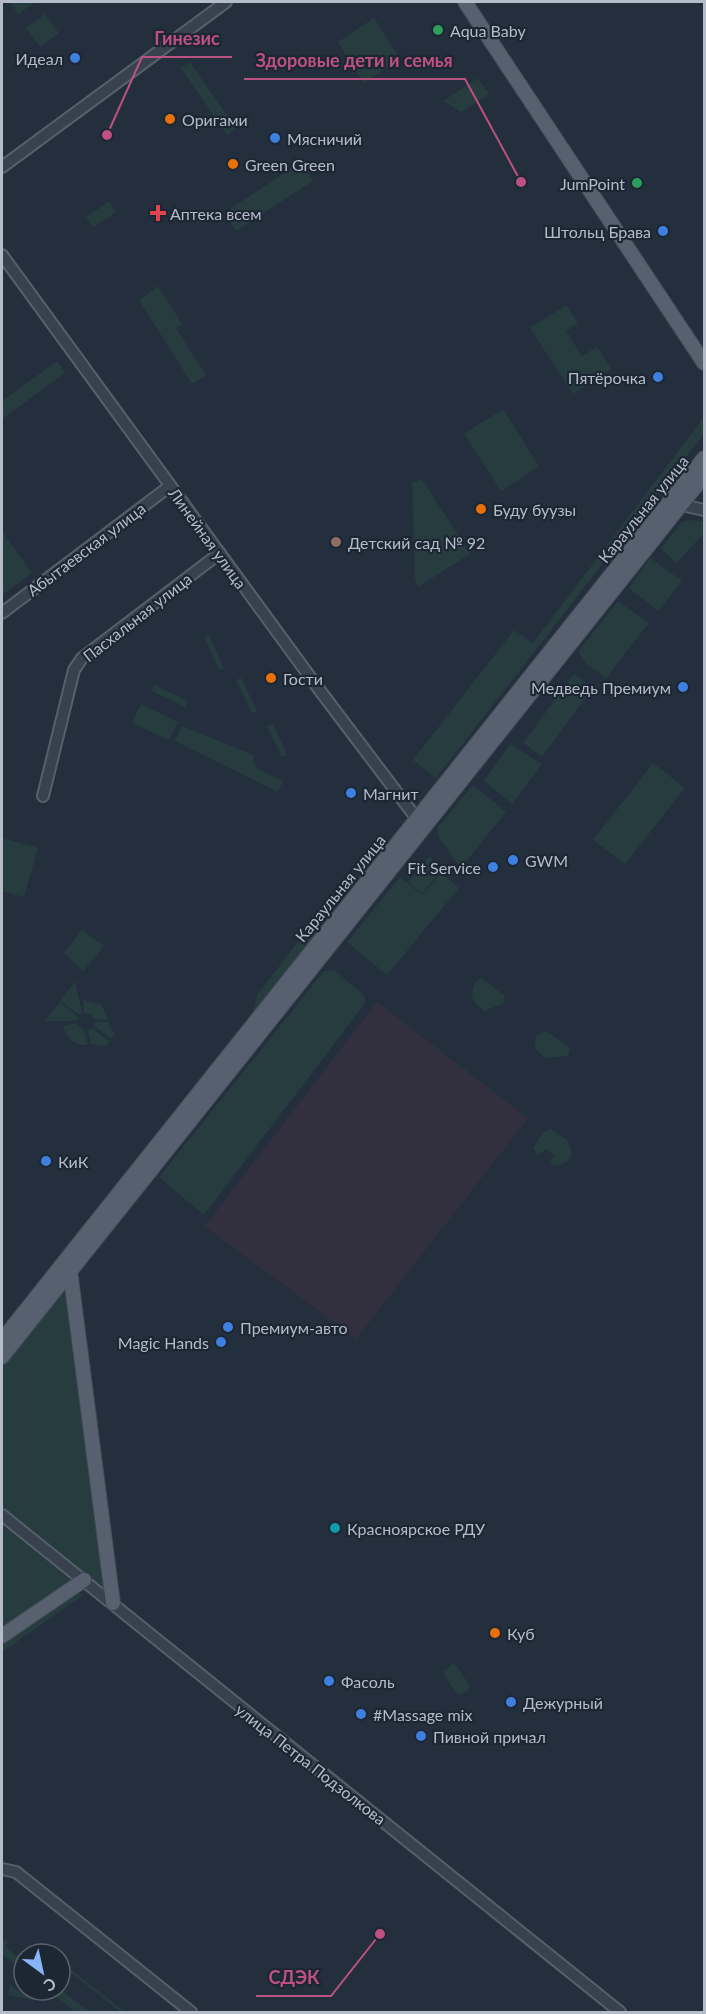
<svg xmlns="http://www.w3.org/2000/svg" width="706" height="2014" font-family="Lato,sans-serif">
  <style>
    .medical { fill: #32303f }
    .green { fill: #263c3f }
    .lines { fill: none; stroke-linecap: round; stroke-linejoin: round }
    .minor-casing { stroke: #565f6c; stroke-width: 14 }
    .major-casing { stroke: #414a57; stroke-width: 16 }
    .minor { stroke: #38414e; stroke-width: 10 }
    .major { stroke: #56606e; stroke-width: 14 }
    .leisure-dot { fill: #2e9e5b; stroke: #1d2633; stroke-width: 2 }
    .shop-dot { fill: #3f7fe0; stroke: #1d2633; stroke-width: 2 }
    .food-dot { fill: #e8710a; stroke: #1d2633; stroke-width: 2 }
    .health-dot { fill: #e0444e; stroke: #1d2633; stroke-width: 2 }
    .education-dot { fill: #8d6e63; stroke: #1d2633; stroke-width: 2 }
    .culture-dot { fill: #0f9aa8; stroke: #1d2633; stroke-width: 2 }
    .labels { text-anchor: middle; dominant-baseline: central; stroke-width: 4.5; stroke-linejoin: round; paint-order: stroke }
    .poi-label { font-size: 16px; fill: #b4bcc9; stroke: #1d2633; text-anchor: start }
    .street-label { font-size: 16px; fill: #b4bcc9; stroke: #1d2633 }
    .leader { fill: none; stroke: #bd5182; stroke-width: 2 }
    .callout-dot { fill: #bd5182; stroke: #1d2633; stroke-width: 2 }
    .callout-label { font-size: 18px; text-anchor: middle; font-weight: bold; fill: #bd5182; stroke: #1d2633; stroke-width: 4.5; stroke-linejoin: round; paint-order: stroke }
  </style>
  <rect width="100%" height="100%" fill="#242f3e"/>
  <path class="medical" d="M377,1002L528,1118L356,1339L205,1226Z"/>
  <path class="green" d="M10,2H36L18,14Z
    M45,14L59,33L40,47L26,28Z
    M374,18L400,59L364,83L338,42Z
    M190,62L236,129L227,135L181,68Z
    M478,78L489,94L461,112L443,101Z
    M301,162L313,181L236,231L224,213Z
    M109,201L116,212L93,227L86,217Z
    M158,286L182,324L176,328L206,375L192,384L139,300Z
    M566,305L578,323L566,331L582,356L597,347L611,369L573,394L530,328Z
    M57,361L65,373L2,419V401Z
    M503,409L539,466L501,491L464,434Z
    M704,417V434L436,778L413,760L514,630L533,643Z
    M422,479L470,554L418,587L415,579L412,483Z
    M692,520L704,521V533L677,563L663,551L662,547L682,522Z
    M2,531L32,573L2,595Z
    M650,558L682,581L658,611L629,588Z
    M618,601L649,623L606,678L589,666L578,652Z
    M209,635L224,668L219,670L204,637Z
    M574,674L593,688L542,757L523,743Z
    M241,678L257,711L252,713L236,680Z
    M154,685L188,701L185,707L152,691Z
    M141,704L178,722L169,740L132,723Z
    M273,724L287,755L282,757L267,726Z
    M182,726L254,755L253,762L258,769L283,781L278,792L175,741Z
    M510,744L542,764L512,804L484,781Z
    M653,763L685,788L625,864L593,840Z
    M473,785L506,812L461,868L439,838L437,828Z
    M2,838L38,848L24,897L2,891Z
    M429,857L443,868L422,894L408,882Z
    M441,873L459,888L387,975L347,942L400,877L422,895Z
    M82,930L104,946L83,971L64,953Z
    M318,932L254,1011L257,995L301,938Z
    M334,970L364,995L365,1003L204,1215L159,1177L324,971Z
    M481,978L504,995L505,1003L484,1011C471,1000 470,998 475,982Z
    M75,981L82,1013L79,1015L60,1001Z
    M83,1000L101,1005L109,1020L94,1019L91,1015L84,1013Z
    M60,1002L78,1017L76,1021H45Z
    M95,1022H109L110,1028L115,1033L111,1039L94,1026Z
    M76,1023L84,1031L88,1045C74,1046 66,1039 63,1026Z
    M92,1028L109,1041L106,1046L91,1044L88,1031Z
    M546,1031L570,1048L568,1056L546,1058C536,1050 532,1048 537,1035Z
    M551,1129L568,1141L572,1155L567,1162L557,1166L550,1163L554,1155L546,1149L538,1155L533,1148L543,1132Z
    M65,1281L107,1593L2,1510V1362Z
    M2,1522L74,1580L2,1629Z
    M72,1594H85L2,1652V1643Z
    M452,1664L457,1666L469,1685L468,1690L461,1695L455,1692L443,1672Z
    M2,1939L8,1942L5,1947L24,1961V1971L2,1954Z
    M60,1961L125,2012H121L60,1964Z
    M10,1985L32,2000L8,1995Z
    M60,1989L90,2012H75L48,1990Z"/>
  <g class="lines">
    <defs>
      <path id="minor" d="M2,167L226,2
        M2,255L321,692L420,823
        M682,505L704,510
        M2,613L170,486
        M43,796L74,670L82,658L220,553
        M2,1515L620,2012
        M2,1869L16,1872L191,2012"/>
      <path id="major" d="M465,2L704,363
        M70,1270L113,1603
        M2,1340L704,458
        M2,1357L704,476
        M2,1636L84,1580"/>
    </defs>
    <use href="#minor" class="minor-casing"/>
    <use href="#major" class="major-casing"/>
    <use href="#minor" class="minor"/>
    <use href="#major" class="major"/>
  </g>
  <g class="leisure-dot">
    <circle cx="438" cy="30" r="6"/>
    <circle cx="637" cy="183" r="6"/>
  </g>
  <g class="shop-dot">
    <circle cx="75" cy="58" r="6"/>
    <circle cx="275" cy="138" r="6"/>
    <circle cx="663" cy="231" r="6"/>
    <circle cx="658" cy="377" r="6"/>
    <circle cx="683" cy="687" r="6"/>
    <circle cx="351" cy="793" r="6"/>
    <circle cx="513" cy="860" r="6"/>
    <circle cx="493" cy="867" r="6"/>
    <circle cx="46" cy="1161" r="6"/>
    <circle cx="228" cy="1327" r="6"/>
    <circle cx="221" cy="1342" r="6"/>
    <circle cx="329" cy="1681" r="6"/>
    <circle cx="511" cy="1702" r="6"/>
    <circle cx="361" cy="1714" r="6"/>
    <circle cx="421" cy="1736" r="6"/>
  </g>
  <g class="food-dot">
    <circle cx="170" cy="119" r="6"/>
    <circle cx="233" cy="164" r="6"/>
    <circle cx="481" cy="509" r="6"/>
    <circle cx="271" cy="678" r="6"/>
    <circle cx="495" cy="1633" r="6"/>
  </g>
  <path class="health-dot" d="M155 204h6v6h6v6h-6v6h-6v-6h-6v-6h6z"/>
  <circle class="education-dot" cx="336" cy="542" r="6"/>
  <circle class="culture-dot" cx="335" cy="1528" r="6"/>
  <g class="labels">
    <g class="poi-label">
      <text x="450" y="30">Aqua Baby</text>
      <text x="63" y="58" text-anchor="end">Идеал</text>
      <text x="182" y="119">Оригами</text>
      <text x="287" y="138">Мясничий</text>
      <text x="245" y="164">Green Green</text>
      <text x="625" y="183" text-anchor="end">JumPoint</text>
      <text x="170" y="213">Аптека всем</text>
      <text x="651" y="231" text-anchor="end">Штольц Брава</text>
      <text x="646" y="377" text-anchor="end">Пятёрочка</text>
      <text x="493" y="509">Буду буузы</text>
      <text x="348" y="542">Детский сад № 92</text>
      <text x="283" y="678">Гости</text>
      <text x="671" y="687" text-anchor="end">Медведь Премиум</text>
      <text x="363" y="793">Магнит</text>
      <text x="525" y="860">GWM</text>
      <text x="481" y="867" text-anchor="end">Fit Service</text>
      <text x="58" y="1161">КиК</text>
      <text x="240" y="1327">Премиум-авто</text>
      <text x="209" y="1342" text-anchor="end">Magic Hands</text>
      <text x="347" y="1528">Красноярское РДУ</text>
      <text x="507" y="1633">Куб</text>
      <text x="341" y="1681">Фасоль</text>
      <text x="523" y="1702">Дежурный</text>
      <text x="373" y="1714">#Massage mix</text>
      <text x="433" y="1736">Пивной причал</text>
    </g>
    <g class="street-label">
      <text transform="translate(643 509) rotate(-51)">Караульная улица</text>
      <text transform="translate(208 538) rotate(54)">Линейная улица</text>
      <text transform="translate(86 549) rotate(-37)">Абытаевская улица</text>
      <text transform="translate(137 617) rotate(-38)">Пасхальная улица</text>
      <text transform="translate(340 888) rotate(-51)">Караульная улица</text>
      <text transform="translate(311 1764) rotate(38)">улица Петра Подзолкова</text>
    </g>
  </g>
  <path class="leader" d="M107 135L142 57H232M521 182L465 79H244M380 1934L331 1996H256"/>
  <g class="callout-dot">
    <circle cx="107" cy="135" r="6"/>
    <circle cx="521" cy="182" r="6"/>
    <circle cx="380" cy="1934" r="6"/>
  </g>
  <g class="callout-label">
    <text x="187" y="45">Гинезис</text>
    <text x="354" y="67">Здоровые дети и семья</text>
    <text x="294" y="1984">СДЭК</text>
  </g>
  <rect width="706" height="2014" fill="none" stroke="#b4bcc9" stroke-width="6"/>
  <g transform="translate(42 1972) rotate(147)"><circle r="28" fill="#1d2633" stroke="#59626f" stroke-width="1.5"/>
  <path d="M0-4.5L10 22L0 15L-10 22Z" fill="#8ab4f8"/>
  <text y="-9" font-size="16" font-weight="bold" text-anchor="middle" fill="#b4bcc9">С</text>
  </g>
</svg>
